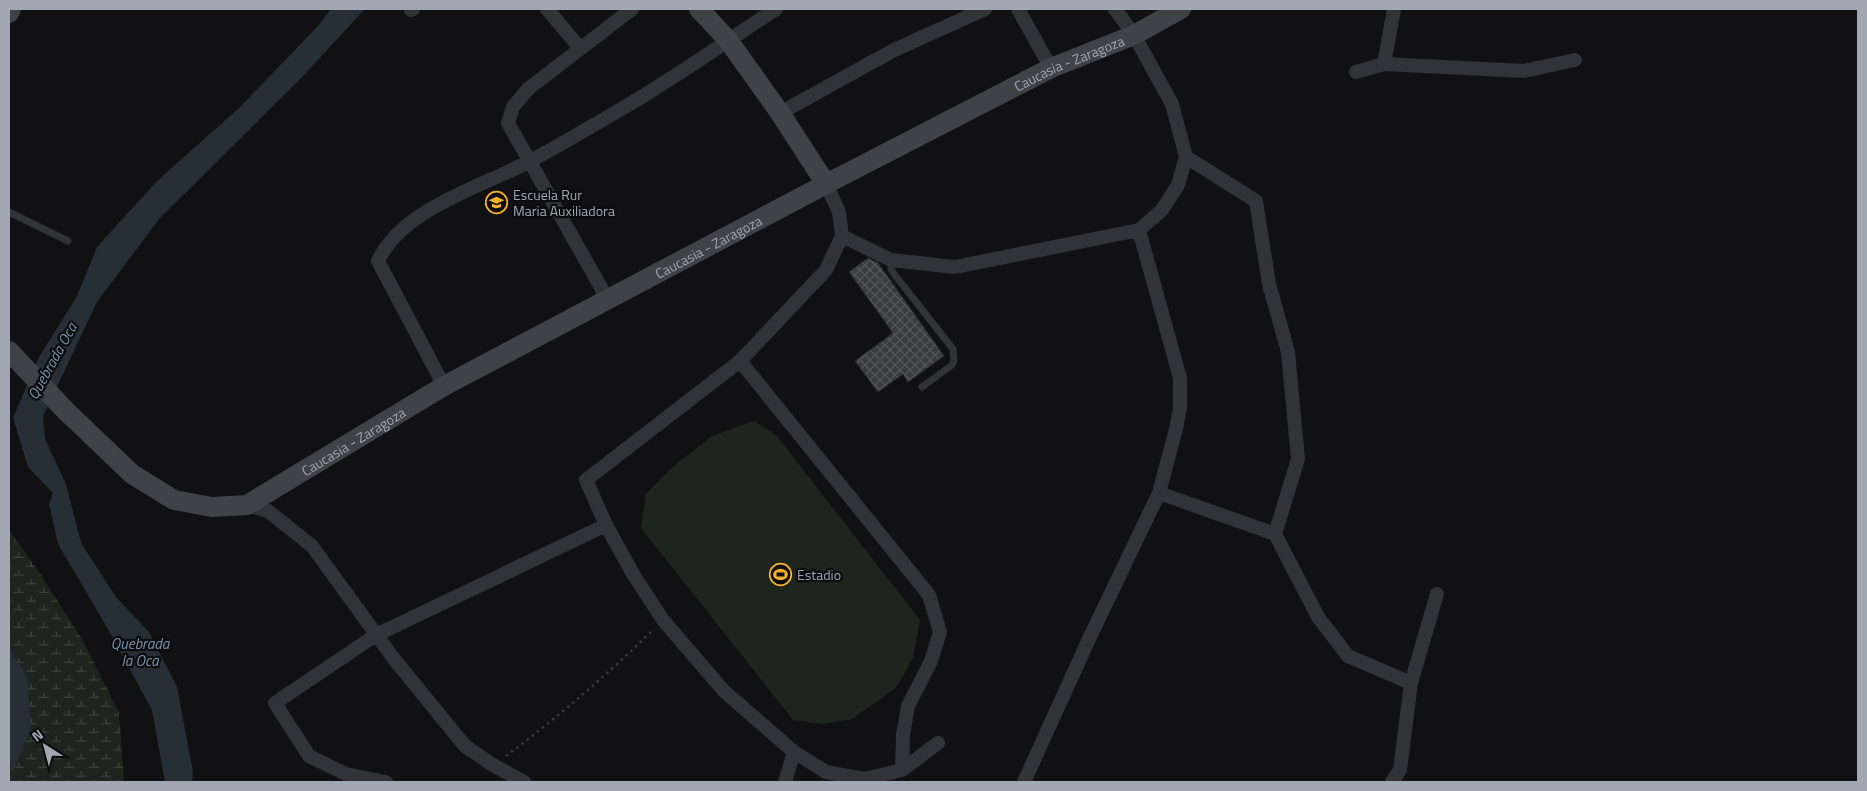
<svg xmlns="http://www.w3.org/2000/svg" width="1867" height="791" font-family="'Titillium Web',sans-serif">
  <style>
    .wetland { fill: url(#wetland-marsh) }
    .pitch { fill: #1d251e }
    .water { fill: #272f36 }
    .building { fill: url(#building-cross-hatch); stroke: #2b2b2f }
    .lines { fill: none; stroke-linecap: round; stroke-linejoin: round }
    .path { stroke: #383a3f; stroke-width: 2.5; stroke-dasharray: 2.5 4; stroke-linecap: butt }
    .lane { stroke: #323338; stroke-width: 7 }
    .street { stroke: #323338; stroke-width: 14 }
    .secondary { stroke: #404248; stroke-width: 20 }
    .labels { text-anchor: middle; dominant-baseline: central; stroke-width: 4.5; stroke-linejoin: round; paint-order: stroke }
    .street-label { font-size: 14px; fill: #a2a7b4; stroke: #0c0c0e }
    .poi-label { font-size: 14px; fill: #a2a7b4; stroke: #0c0c0e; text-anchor: start }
    .water-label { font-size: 15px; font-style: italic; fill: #7895b0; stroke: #0c0c0e }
  </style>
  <defs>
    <pattern id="wetland-marsh" width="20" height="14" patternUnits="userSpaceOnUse" patternTransform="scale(1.25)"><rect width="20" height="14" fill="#1d251e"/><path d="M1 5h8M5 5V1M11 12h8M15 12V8" fill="none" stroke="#3b423c"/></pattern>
    <pattern id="building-cross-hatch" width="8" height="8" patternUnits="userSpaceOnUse" patternTransform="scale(1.25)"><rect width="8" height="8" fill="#3b3c40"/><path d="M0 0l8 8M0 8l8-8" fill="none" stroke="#545559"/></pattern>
  </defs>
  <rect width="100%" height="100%" fill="#111113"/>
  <path class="wetland" d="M9,530L39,572L82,639L119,713L124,782H9Z"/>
  <path class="pitch" d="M754,421L776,435L920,620L913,658L896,688L852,719L822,724L793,720L641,528L646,494L670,469L712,436Z"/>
  <path class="water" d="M331,9H365L301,78L160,218L97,302L43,416L45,439L66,484L81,543L116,597L149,632L177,687L193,772L192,782H165L152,710L105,624L58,544L49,504L53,493L28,467L13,418L39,357L76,298L97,247L157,181L239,108L319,25Z
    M9,649L27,676L31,729L12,773L9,756Z"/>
  <path class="building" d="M868,258L878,263L944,356L908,382L903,374L878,392L855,361L893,333L849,272Z"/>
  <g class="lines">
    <path class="path" d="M506,756C558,717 607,675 654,629"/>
    <path class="lane" d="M9,212L68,241
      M891,260V269L894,274L953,349L954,360L952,365L922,387"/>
    <path class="street" d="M547,9L580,48
      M1018,9L1051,68
      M411,10L413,9
      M1384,64L1394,9
      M1356,72L1384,64L1524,71L1575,60
      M780,113L894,50L985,9
      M1186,157L1256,201L1269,284L1288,352L1298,459L1275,534L1318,617L1348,656L1411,683
      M826,184L839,212L842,236L826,270L740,361L586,480L606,525L633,574L663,620L724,691L794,752L826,772L864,779L902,770L938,743
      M842,236L891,260L955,267L1139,230L1162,210L1178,185L1186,157L1172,104L1134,35L1115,9
      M608,300L508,123L513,107L528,89L632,9
      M740,361L929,595L940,632L931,661L908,706L903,735L902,770
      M444,386L378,261C403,208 482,187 530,161C562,144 592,126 623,108C675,78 725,42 776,9
      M1159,493L1275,534
      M247,505L268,511L312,546L394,659L465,746L493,765L524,782
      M386,782L346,774L309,756L275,703L376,635L606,525
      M785,782L794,752
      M1024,782L1089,639L1159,493L1176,429L1180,408V378L1139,230
      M1392,782L1400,770L1411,683L1437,594"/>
    <g class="secondary">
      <path d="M699,9L728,40L780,113L826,184"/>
      <path d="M9,13L11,9"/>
      <path id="s1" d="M9,351L66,411L132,474L174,500L212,507L247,505L444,386L826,184L1051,68L1134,35L1181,9"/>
    </g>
  </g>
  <defs>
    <symbol id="school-ring" viewBox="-11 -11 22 22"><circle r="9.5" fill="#0c0c0e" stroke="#f4b228" stroke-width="1.5"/><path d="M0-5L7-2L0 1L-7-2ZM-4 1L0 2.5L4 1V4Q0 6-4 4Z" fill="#f4b228"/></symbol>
    <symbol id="stadium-ring" viewBox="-11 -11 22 22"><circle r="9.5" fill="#0c0c0e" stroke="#f4b228" stroke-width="1.5"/><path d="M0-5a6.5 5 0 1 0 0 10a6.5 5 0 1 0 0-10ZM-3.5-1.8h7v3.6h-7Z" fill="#f4b228"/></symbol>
  </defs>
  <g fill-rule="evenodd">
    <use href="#school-ring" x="484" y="190" width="25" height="25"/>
    <use href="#stadium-ring" x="768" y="562" width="25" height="25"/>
  </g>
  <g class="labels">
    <g class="street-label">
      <text stroke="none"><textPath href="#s1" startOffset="1231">Caucasia - Zaragoza</textPath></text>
      <text stroke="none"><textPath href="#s1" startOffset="826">Caucasia - Zaragoza</textPath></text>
      <text stroke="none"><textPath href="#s1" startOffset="421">Caucasia - Zaragoza</textPath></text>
    </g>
    <g class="poi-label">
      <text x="513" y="194">Escuela Rur<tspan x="513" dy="16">Maria Auxiliadora</tspan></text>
      <text x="797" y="574">Estadio</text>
    </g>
    <g class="water-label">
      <text transform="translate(52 361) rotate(-61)">Quebrada Oca</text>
      <text x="140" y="643">Quebrada<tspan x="140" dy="17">la Oca</tspan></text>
    </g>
  </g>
  <rect width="1867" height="791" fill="none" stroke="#a2a7b4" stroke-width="20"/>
  <g transform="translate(45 746) rotate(324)" stroke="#0c0c0e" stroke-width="4" paint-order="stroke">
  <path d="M0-4L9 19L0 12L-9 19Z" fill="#a2a7b4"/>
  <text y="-8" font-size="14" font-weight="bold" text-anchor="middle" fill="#a2a7b4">N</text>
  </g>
</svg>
